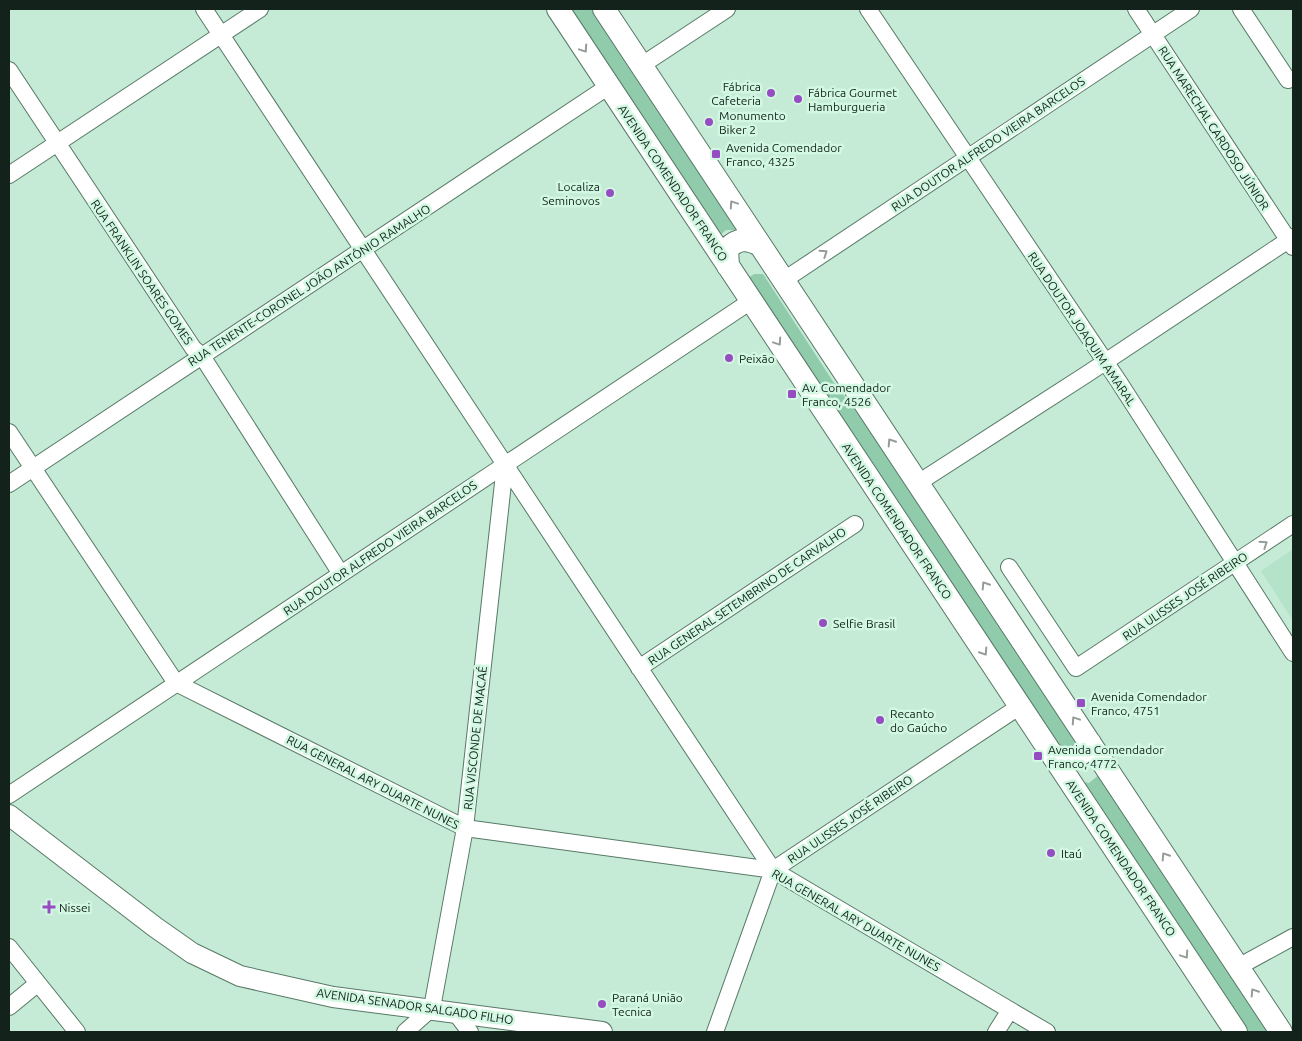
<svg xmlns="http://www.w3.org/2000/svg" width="1302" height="1041" font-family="Ubuntu,sans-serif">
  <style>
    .built { fill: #b5e3ca }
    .green { fill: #90ccac }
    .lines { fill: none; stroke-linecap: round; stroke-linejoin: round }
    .minor-casing { stroke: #577966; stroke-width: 18 }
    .major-casing { stroke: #577966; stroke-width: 22 }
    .highway-casing { stroke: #577966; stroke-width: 24 }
    .minor { stroke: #fff; stroke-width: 16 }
    .major { stroke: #fff; stroke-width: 20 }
    .highway { stroke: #fff; stroke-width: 22 }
    .oneway { stroke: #959c98 }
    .poi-dot { fill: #954dc1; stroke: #d2f8e2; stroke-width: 2 }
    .labels { text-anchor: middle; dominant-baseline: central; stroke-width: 5; stroke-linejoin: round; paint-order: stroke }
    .poi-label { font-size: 12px; fill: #13221a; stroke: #d2f8e2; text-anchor: start }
    .street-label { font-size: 12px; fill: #13221a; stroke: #d2f8e2 }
  </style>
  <rect width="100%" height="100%" fill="#c5ead5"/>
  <path class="built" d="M1293,549V621L1261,571Z"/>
  <path class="green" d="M569,9H593L739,230H726L719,236Z
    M754,274H763L834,383L879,441L1081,746L1064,754L746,279Z
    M1100,774L1271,1032H1244L1083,782L1089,783Z"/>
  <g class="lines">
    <defs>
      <path id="minor" d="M204,9L773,870
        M868,9L1119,382L1293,653
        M1136,9L1293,247
        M1241,9L1288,80
        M642,65L727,9
        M9,70L193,348L202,356L341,574
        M9,175L260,9
        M784,280L1191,9
        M9,432L176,683L465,828L773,870L1047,1032
        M918,483L1087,374L1293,237
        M9,484L609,86
        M1009,567L1076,668L1293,524
        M639,668L855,524
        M9,795L751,301
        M9,947L77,1032
        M1238,967L1293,937
        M9,1007L37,984
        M454,1011L470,1032
        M405,1032L432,1008L465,828L505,465
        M715,1032L773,870L1020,706
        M996,1032L1010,1010"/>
      <path id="major" d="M9,815L155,927L192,953L240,976L333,997L602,1032"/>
      <path id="highway" d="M558,9L1236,1032
        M604,9L1281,1032
        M728,266L727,249C738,238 747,238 760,245
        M1052,754C1069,763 1079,760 1090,743"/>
    </defs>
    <use href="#minor" class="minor-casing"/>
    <use href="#major" class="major-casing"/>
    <use href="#highway" class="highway-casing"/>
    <use href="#minor" class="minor"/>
    <use href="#major" class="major"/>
    <use href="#highway" class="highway"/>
  </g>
  <defs><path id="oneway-chevron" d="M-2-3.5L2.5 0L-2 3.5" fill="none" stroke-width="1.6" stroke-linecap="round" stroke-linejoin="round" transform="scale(1.25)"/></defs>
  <g class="oneway">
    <use href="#oneway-chevron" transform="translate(584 49) rotate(56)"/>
    <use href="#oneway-chevron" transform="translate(733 204) rotate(-124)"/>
    <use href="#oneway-chevron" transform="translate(824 253) rotate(-34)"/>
    <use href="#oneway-chevron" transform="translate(778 342) rotate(56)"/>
    <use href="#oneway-chevron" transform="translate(891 442) rotate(-123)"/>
    <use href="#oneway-chevron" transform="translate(1264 544) rotate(-34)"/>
    <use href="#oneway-chevron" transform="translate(985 585) rotate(-123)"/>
    <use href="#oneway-chevron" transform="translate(984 652) rotate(57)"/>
    <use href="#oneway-chevron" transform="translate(1075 720) rotate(-124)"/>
    <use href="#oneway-chevron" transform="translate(1165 856) rotate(-123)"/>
    <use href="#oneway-chevron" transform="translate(1185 955) rotate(56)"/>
    <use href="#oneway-chevron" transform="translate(1254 992) rotate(-123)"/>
  </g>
  <g class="poi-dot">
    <circle cx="771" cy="93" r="5"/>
    <circle cx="798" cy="99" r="5"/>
    <circle cx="709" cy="122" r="5"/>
    <rect x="711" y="149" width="10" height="10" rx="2.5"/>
    <circle cx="610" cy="193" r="5"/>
    <circle cx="729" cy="358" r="5"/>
    <rect x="787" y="389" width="10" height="10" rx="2.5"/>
    <circle cx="823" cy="623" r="5"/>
    <rect x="1076" y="698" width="10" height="10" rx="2.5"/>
    <circle cx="880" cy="720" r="5"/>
    <rect x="1033" y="751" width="10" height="10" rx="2.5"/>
    <circle cx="1051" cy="853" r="5"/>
    <path d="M46.5 899.5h5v5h5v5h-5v5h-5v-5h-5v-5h5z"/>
    <circle cx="602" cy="1004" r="5"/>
  </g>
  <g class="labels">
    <g class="poi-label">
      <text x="761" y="86" text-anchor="end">Fábrica<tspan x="761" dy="14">Cafeteria</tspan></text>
      <text x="808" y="92">Fábrica Gourmet<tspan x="808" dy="14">Hamburgueria</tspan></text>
      <text x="719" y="115">Monumento<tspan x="719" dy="14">Biker 2</tspan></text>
      <text x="726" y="147">Avenida Comendador<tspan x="726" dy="14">Franco, 4325</tspan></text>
      <text x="600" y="186" text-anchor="end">Localiza<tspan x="600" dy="14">Seminovos</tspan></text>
      <text x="739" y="358">Peixão</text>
      <text x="802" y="387">Av. Comendador<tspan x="802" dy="14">Franco, 4526</tspan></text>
      <text x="833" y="623">Selfie Brasil</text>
      <text x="1091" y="696">Avenida Comendador<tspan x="1091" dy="14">Franco, 4751</tspan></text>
      <text x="890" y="713">Recanto<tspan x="890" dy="14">do Gaúcho</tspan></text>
      <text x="1048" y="749">Avenida Comendador<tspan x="1048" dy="14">Franco, 4772</tspan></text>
      <text x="1061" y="853">Itaú</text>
      <text x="59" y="907">Nissei</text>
      <text x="612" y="997">Paraná União<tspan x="612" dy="14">Tecnica</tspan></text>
    </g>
    <g class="street-label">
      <text transform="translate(1214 128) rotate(57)">RUA MARECHAL CARDOSO JÚNIOR</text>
      <text transform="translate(988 144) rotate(-34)">RUA DOUTOR ALFREDO VIEIRA BARCELOS</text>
      <text transform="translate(673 183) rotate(56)">AVENIDA COMENDADOR FRANCO</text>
      <text transform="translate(142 272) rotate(56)">RUA FRANKLIN SOARES GOMES</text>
      <text transform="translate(309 285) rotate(-33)">RUA TENENTE-CORONEL JOÃO ANTÔNIO RAMALHO</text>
      <text transform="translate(1082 329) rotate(56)">RUA DOUTOR JOAQUIM AMARAL</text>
      <text transform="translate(897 521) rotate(56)">AVENIDA COMENDADOR FRANCO</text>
      <text transform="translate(380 548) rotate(-34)">RUA DOUTOR ALFREDO VIEIRA BARCELOS</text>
      <text transform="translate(747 596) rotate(-34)">RUA GENERAL SETEMBRINO DE CARVALHO</text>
      <text transform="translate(1185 596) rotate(-34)">RUA ULISSES JOSÉ RIBEIRO</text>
      <text transform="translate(475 738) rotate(-84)">RUA VISCONDE DE MACAÉ</text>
      <text transform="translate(373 782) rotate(27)">RUA GENERAL ARY DUARTE NUNES</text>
      <text transform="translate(850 819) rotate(-34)">RUA ULISSES JOSÉ RIBEIRO</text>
      <text transform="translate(1121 858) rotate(56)">AVENIDA COMENDADOR FRANCO</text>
      <text transform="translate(856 920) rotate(30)">RUA GENERAL ARY DUARTE NUNES</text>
      <text transform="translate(415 1006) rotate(8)">AVENIDA SENADOR SALGADO FILHO</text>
    </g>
  </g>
  <rect width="1302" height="1041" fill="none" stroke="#13221a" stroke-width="20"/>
</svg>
